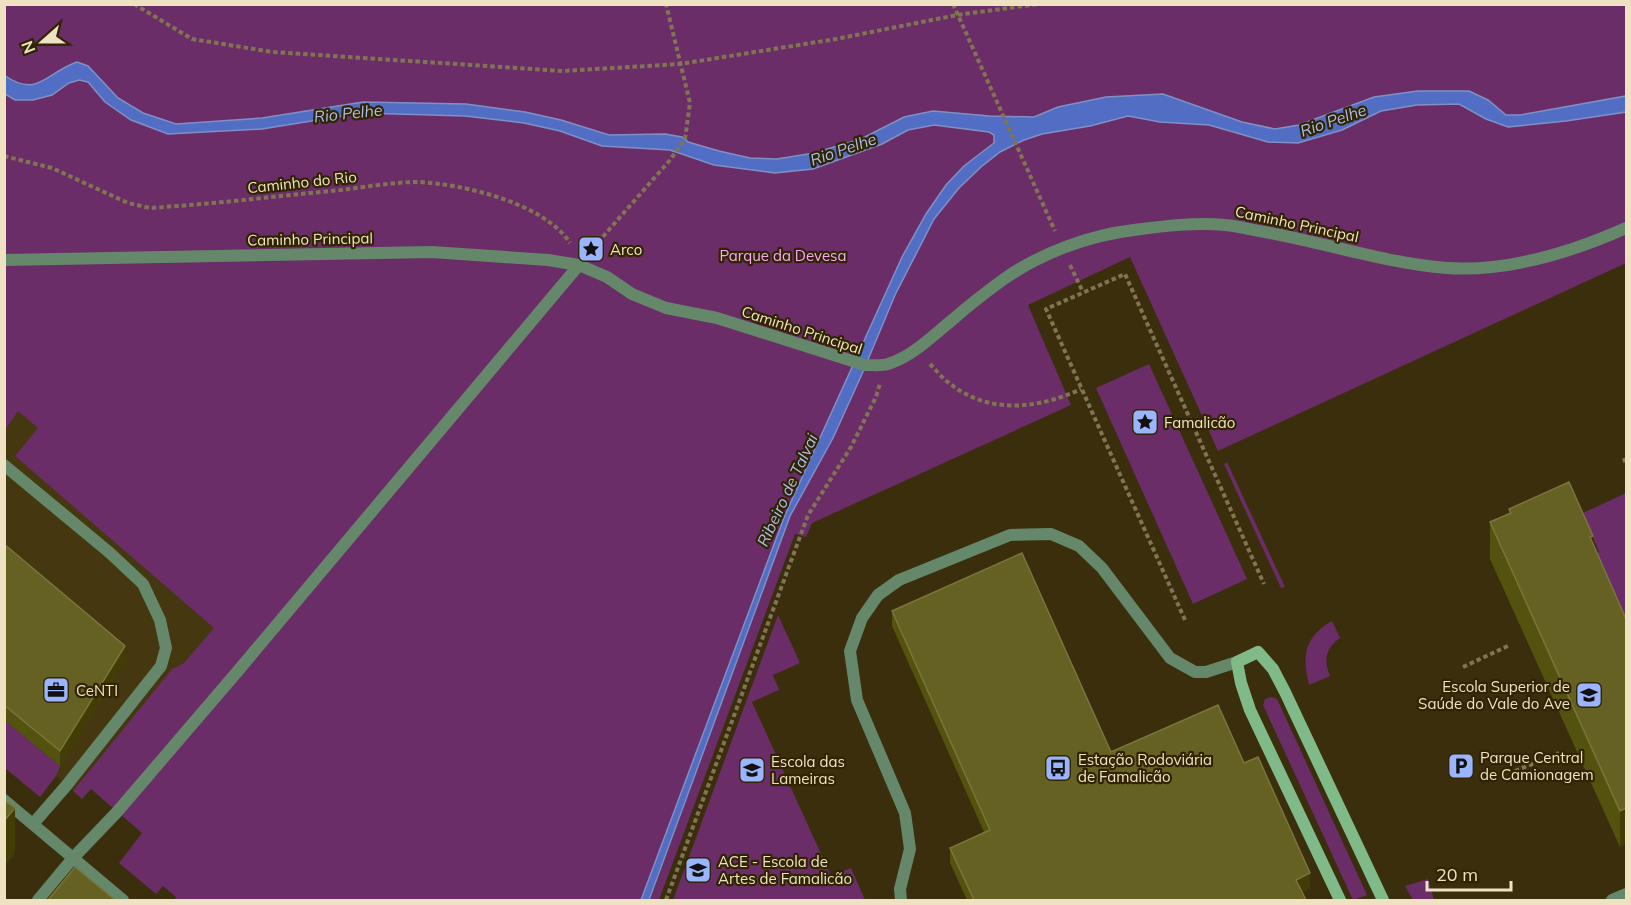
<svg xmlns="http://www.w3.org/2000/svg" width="1631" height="905" font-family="Mulish,sans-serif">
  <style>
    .built { fill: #453710 }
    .green { fill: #6a2d68 }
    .water { fill: #516dc4; stroke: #8090c4; stroke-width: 1.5 }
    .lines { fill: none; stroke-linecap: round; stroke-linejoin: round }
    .path { stroke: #817453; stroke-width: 4; stroke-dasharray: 4.5 3; stroke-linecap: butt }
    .lane { stroke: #648869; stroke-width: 12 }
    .street { stroke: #648869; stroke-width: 12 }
    .secondary { stroke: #80ba88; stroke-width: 12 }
    .wall { fill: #54520f }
    .shaded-wall { fill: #423d05 }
    .building { fill: #646122; stroke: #7a763b; stroke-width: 1.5 }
    .labels { text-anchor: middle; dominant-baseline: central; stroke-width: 4.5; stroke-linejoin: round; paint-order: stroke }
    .street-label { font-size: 15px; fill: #efe2c3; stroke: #302402 }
    .poi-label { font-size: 15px; fill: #efe2c3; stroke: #302402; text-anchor: start }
    .park-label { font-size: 15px; fill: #faa9f6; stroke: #302402 }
    .water-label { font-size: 16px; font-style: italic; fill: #abbdea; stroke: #302402 }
  </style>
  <rect width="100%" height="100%" fill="#3a2e0c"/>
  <path class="built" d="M4,302L418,417L82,799L56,776L40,797L5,768Z"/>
  <path class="green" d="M5,5H1626V263L1218,451L1130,257L1028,305L1071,405L812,523L806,537L795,534L659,900H650L790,517L785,515L641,900H174L176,897L163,886L156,894L119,863L142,833L91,789L82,799L73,791L172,669L184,663L214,628L15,456L38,428L18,411L5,430Z
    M1149,364L1247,579L1193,604L1096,388Z
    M1227,462L1285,587L1281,588L1224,464Z
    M1626,493V625L1595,555L1599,552L1583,513Z
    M778,615L800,663L773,675L779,690L752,702L831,876L851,868L865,900H673Z
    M1332,621L1340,638C1326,648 1323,660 1330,676L1309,685C1302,656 1304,637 1332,621Z
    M1271,697L1277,699L1367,895L1353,900L1263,705L1265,699Z
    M4,720L60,766L56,776L40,797L5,768Z
    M1428,879L1434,900H1413L1405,886Z"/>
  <path class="water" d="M77,62L88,66L118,98L143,113L176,124L262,118L363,102L466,104L525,112L561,120L609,135L665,134L682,137L688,142L719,151L750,158L777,159L814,153L861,139L904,117L933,111L989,116L1034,117L1058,107L1106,97L1163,94L1242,122L1275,129L1299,125L1374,97L1418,91H1469L1488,100L1506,115H1520L1626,96V112L1566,121L1508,127L1486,119L1459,104L1417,105L1381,111L1342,130L1298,143L1268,142L1209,125L1160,122L1128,116L1090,126L1042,134L1024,140L1000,152L981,167L959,188L934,219L895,295L862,374L833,438L790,516L649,900H641L785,515L902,257L926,214L946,185L964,166L994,143V135L989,132L934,125L908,130L882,144L813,169L775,173L714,165L670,150L602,146L560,131L524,123L465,116L361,113L262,129L168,134L131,120L105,102L88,82L79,80L69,83L52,95L33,100H15L5,94L4,75C38,99 45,73 77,62Z"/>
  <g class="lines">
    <path class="path" d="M134,4L192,39L272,52L563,71L680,64L836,39L957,15L1038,4
      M953,4L1055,231
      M4,156L52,168L128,203L150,208C214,204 277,196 341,190C366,187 393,182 418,182C463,184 544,203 570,243
      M593,248L670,160L685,139L690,103L666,4
      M1070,265L1083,292
      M930,364C936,370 942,378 949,383C989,415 1038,409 1081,389
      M1624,458L1626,465
      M1185,620L1046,309L1125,274L1264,584
      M1463,667L1510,645
      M1515,771L1559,753
      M666,900L808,515L851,447L876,397L880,383"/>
    <path class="lane" d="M4,260L432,252L548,260L579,265L607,277L632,294L666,308L717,318L865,365C873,365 881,366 888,364C913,356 931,337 951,321C968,306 986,292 1004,279C1041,253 1090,235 1134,230C1164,226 1195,222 1225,225C1238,226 1252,230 1265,232C1325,243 1386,263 1447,268C1509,272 1570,253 1626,228
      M4,465L110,553L143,584L160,620L166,648L161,666L66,786L33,824
      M73,858L117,812L237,672L579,265
      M901,900L900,889L910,849L905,813L857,700L850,651L862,618L878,595L899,580L1010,535L1051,534L1079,546L1102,568L1170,658L1195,672H1206L1237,662"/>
    <path class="street" d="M4,800L123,900
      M38,900L73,858
      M1612,900L1626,894"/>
    <path class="secondary" d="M1340,900L1250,710L1241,683L1237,662L1258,652L1273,669L1285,692L1383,900"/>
  </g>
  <path class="wall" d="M1509,509L1593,543L1626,619L1620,847L1490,559V522L1509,514Z
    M4,544L125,661L60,766L4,720Z
    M892,611L1111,752L1244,763L1310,888L1302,892L1306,900H967L950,863V848L984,832L892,626Z"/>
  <path class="shaded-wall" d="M125,646V661L60,766V751Z
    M15,808V854L4,866V821Z
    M1626,808V844L1620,847V811Z
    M1310,873V888L1296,895V880Z"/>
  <path class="building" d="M1569,482L1593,536L1590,537L1626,619V808L1620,811L1490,522L1511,513L1509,509Z
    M4,544L125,646L60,751L4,705Z
    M1022,553L1111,752L1218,705L1244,763L1258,757L1310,873L1296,880L1306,900H974L950,848L990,830L892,611Z
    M4,800L15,808L4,821Z
    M75,867L115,900H48Z"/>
  <defs>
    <symbol id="sight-square" viewBox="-11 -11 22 22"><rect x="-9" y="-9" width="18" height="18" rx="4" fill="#9ab5fd" stroke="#302402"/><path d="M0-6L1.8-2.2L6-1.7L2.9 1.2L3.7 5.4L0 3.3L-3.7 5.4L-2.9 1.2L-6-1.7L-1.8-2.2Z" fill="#111"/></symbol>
    <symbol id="office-square" viewBox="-11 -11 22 22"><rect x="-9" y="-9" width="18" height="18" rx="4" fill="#9ab5fd" stroke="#302402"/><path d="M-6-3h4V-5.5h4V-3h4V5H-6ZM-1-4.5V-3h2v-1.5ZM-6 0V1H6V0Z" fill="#111"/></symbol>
    <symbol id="university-square" viewBox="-11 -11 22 22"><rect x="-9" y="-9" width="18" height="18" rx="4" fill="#9ab5fd" stroke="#302402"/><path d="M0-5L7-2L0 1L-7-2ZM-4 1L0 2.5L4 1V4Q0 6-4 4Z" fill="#111"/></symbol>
    <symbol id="parking-square" viewBox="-11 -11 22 22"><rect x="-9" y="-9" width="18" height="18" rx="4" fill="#9ab5fd" stroke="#302402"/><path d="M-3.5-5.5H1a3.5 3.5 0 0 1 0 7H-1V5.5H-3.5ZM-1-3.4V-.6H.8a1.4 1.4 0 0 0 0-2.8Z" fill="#111"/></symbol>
    <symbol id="bus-square" viewBox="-11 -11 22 22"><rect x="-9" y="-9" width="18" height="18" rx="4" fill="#9ab5fd" stroke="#302402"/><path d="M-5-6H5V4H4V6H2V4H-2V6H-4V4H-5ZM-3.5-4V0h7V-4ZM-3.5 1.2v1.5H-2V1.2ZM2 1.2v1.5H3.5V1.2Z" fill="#111"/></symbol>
    <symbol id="school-square" viewBox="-11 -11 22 22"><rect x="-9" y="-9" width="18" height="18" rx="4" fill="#9ab5fd" stroke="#302402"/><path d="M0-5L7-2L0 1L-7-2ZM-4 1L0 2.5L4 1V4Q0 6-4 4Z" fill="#111"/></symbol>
  </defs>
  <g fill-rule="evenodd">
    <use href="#sight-square" x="576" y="234" width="30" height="30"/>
    <use href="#sight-square" x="1130" y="407" width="30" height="30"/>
    <use href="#office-square" x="41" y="675" width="30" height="30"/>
    <use href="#university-square" x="1574" y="680" width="30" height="30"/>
    <use href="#parking-square" x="1446" y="751" width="30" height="30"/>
    <use href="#bus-square" x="1043" y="753" width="30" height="30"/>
    <use href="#school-square" x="737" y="755" width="30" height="30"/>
    <use href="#school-square" x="683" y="855" width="30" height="30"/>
  </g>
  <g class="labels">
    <g class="street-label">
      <text transform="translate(302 182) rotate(-6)">Caminho do Rio</text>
      <text transform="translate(1297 224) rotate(12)">Caminho Principal</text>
      <text transform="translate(310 239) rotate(-1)">Caminho Principal</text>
      <text transform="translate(802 330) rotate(18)">Caminho Principal</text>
    </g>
    <g class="poi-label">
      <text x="610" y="249">Arco</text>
      <text x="1164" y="422">Famalicão</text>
      <text x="1570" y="686" text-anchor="end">Escola Superior de<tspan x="1570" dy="17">Saúde do Vale do Ave</tspan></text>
      <text x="76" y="690">CeNTI</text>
      <text x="1480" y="757">Parque Central<tspan x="1480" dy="17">de Camionagem</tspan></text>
      <text x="1078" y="759">Estação Rodoviária<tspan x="1078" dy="17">de Famalicão</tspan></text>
      <text x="771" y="761">Escola das<tspan x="771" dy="17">Lameiras</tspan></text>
      <text x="718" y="861">ACE - Escola de<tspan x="718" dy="17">Artes de Famalicão</tspan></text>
    </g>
    <g class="park-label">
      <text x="783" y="255">Parque da Devesa</text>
    </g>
    <g class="water-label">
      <text transform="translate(348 113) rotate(-6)">Rio Pelhe</text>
      <text transform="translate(1333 120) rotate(-19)">Rio Pelhe</text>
      <text transform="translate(843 149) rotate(-19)">Rio Pelhe</text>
      <text transform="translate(787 490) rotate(-65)">Ribeiro de Talvai</text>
    </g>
  </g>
  <rect width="1631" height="905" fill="none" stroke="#efe2c3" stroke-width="12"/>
  <g transform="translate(42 42) rotate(249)" stroke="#302402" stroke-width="4.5" paint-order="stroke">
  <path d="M0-4.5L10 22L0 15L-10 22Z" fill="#efe2c3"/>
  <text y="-9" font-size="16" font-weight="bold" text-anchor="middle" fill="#efe2c3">N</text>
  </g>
  <path d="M1427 881v9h84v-9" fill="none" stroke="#efe2c3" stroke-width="3"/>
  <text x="1436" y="881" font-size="18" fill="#efe2c3" stroke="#302402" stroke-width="4.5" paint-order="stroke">20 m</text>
</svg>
